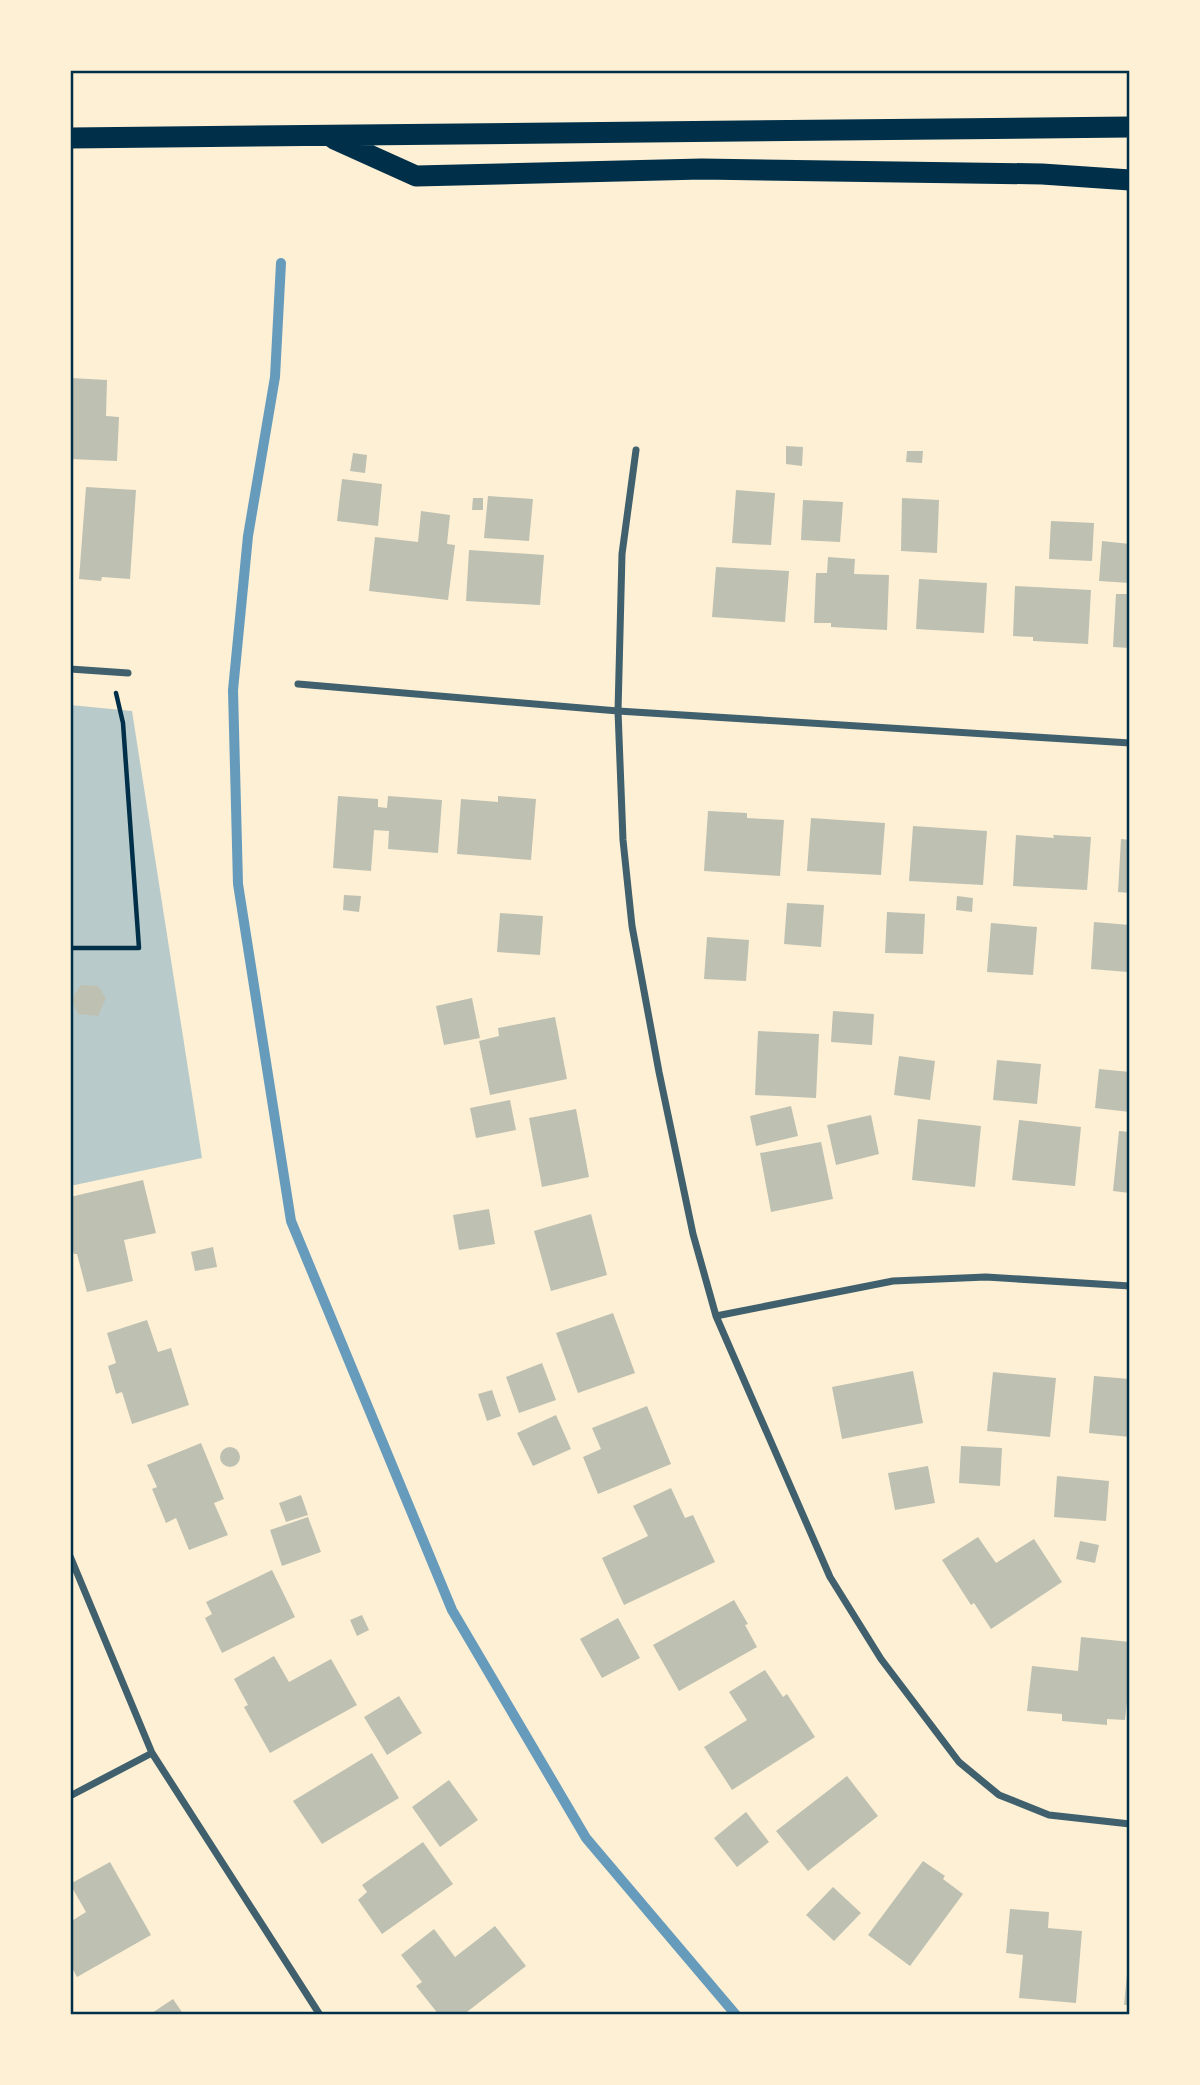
<svg xmlns="http://www.w3.org/2000/svg" width="1200" height="2085" font-family="'Libre Baskerville',serif">
  <style>
    .green { fill: #b9caca }
    .lines { fill: none; stroke-linecap: round; stroke-linejoin: round }
    .stream { stroke: #669bbc; stroke-width: 10 }
    .building { fill: #bec0b2 }
    .path { stroke: #003049; stroke-width: 4.5 }
    .minor { stroke: #3f606c; stroke-width: 7 }
    .motorway { stroke: #003049; stroke-width: 21 }
    .neatline { fill: none; stroke: #003049; stroke-width: 2.5 }
  </style>
  <rect width="100%" height="100%" fill="#fdf0d5"/>
  <path class="green" d="M70,705L132,711L202,1158L70,1186Z"/>
  <g class="lines">
    <path class="stream" d="M281,263L275,377L248,536L233,690L238,884L291,1221L452,1610L586,1838L736,2015"/>
  </g>
  <path class="building" d="M70,378L107,380L106,416L119,417L117,461L70,459Z
    M786,446L803,447L802,466L786,464Z
    M907,451H923L922,463L906,462Z
    M353,453L367,455L365,473L350,471Z
    M342,479L382,484L378,526L337,521Z
    M86,487L136,490L130,579L102,577L101,581L79,579Z
    M736,490L775,493L771,545L732,543Z
    M488,496L533,499L529,541L484,538Z
    M473,498H483V510H472Z
    M902,498L939,500L937,553L901,551Z
    M803,500L843,502L840,542L801,540Z
    M421,511L450,515L447,544L455,545L448,600L369,591L375,537L418,542Z
    M1051,521L1094,523L1092,561L1049,559Z
    M1102,541L1130,544V583L1099,581Z
    M469,550L544,555L540,605L466,601Z
    M828,557L855,559L854,574L889,575L887,630L831,627V623H814L816,573H827Z
    M716,567L789,571L785,622L712,617Z
    M919,579L987,583L984,633L916,629Z
    M1015,586L1091,590L1088,644L1033,641V637L1013,636Z
    M1116,594H1130V648L1113,647Z
    M338,796L378,799V807L387,808L388,796L442,800L438,853L388,849L389,831L374,830L371,871L333,868Z
    M498,796L536,799L531,860L457,854L461,799L498,802Z
    M708,811L747,813V818L784,820L780,876L704,871Z
    M811,818L885,823L881,875L807,871Z
    M913,826L987,831L983,885L909,881Z
    M1016,835L1054,838L1053,835L1091,837L1087,890L1013,886Z
    M1121,839L1130,840V893L1118,892Z
    M344,895L361,896L359,912L343,910Z
    M957,896L973,898L972,912L956,910Z
    M787,903L824,905L821,947L784,944Z
    M887,912L925,914L923,954L885,953Z
    M500,913L543,916L540,955L497,952Z
    M1094,922L1130,925L1128,972L1091,969Z
    M991,923L1037,927L1033,975L987,972Z
    M707,937L749,940L746,981L704,979Z
    M81,985L98,986L106,998L98,1016L78,1014L71,1000Z
    M472,998L480,1038L444,1045L436,1006Z
    M833,1011L874,1014L872,1045L831,1042Z
    M555,1017L567,1079L490,1095L479,1041L499,1036L498,1028Z
    M758,1031L819,1034L816,1098L755,1095Z
    M899,1056L935,1061L930,1100L894,1095Z
    M997,1060L1041,1064L1037,1104L993,1100Z
    M1099,1069L1130,1072V1112L1095,1108Z
    M510,1100L516,1130L476,1138L470,1108Z
    M791,1106L798,1136L756,1146L750,1116Z
    M576,1109L589,1177L542,1187L529,1118Z
    M871,1115L879,1154L836,1165L827,1125Z
    M918,1119L981,1126L975,1187L912,1180Z
    M1019,1120L1081,1127L1075,1186L1012,1180Z
    M1119,1131L1130,1132V1193L1113,1191Z
    M821,1142L833,1199L771,1212L760,1153Z
    M143,1180L156,1233L124,1240L133,1281L87,1292L77,1254H74L70,1240V1197Z
    M489,1209L495,1244L459,1250L453,1215Z
    M591,1214L607,1275L551,1291L534,1231Z
    M213,1247L217,1267L195,1271L191,1252Z
    M613,1313L635,1373L578,1393L556,1333Z
    M147,1320L158,1352L171,1348L189,1405L132,1424L122,1392L116,1394L108,1366L116,1363L107,1333Z
    M542,1363L556,1400L519,1413L506,1377Z
    M913,1371L923,1423L842,1439L832,1387Z
    M993,1372L1056,1378L1050,1437L987,1431Z
    M1094,1376L1130,1379V1437L1089,1433Z
    M492,1390L501,1416L487,1421L478,1394Z
    M647,1406L671,1464L598,1494L583,1457L601,1449L592,1428Z
    M556,1415L571,1449L533,1466L517,1433Z
    M201,1443L224,1499L214,1503L228,1535L189,1550L176,1518L166,1523L152,1489L157,1487L147,1465Z
    M961,1446L1002,1448L1000,1486L959,1483Z
    M220 1457a10 10 0 1 1 20 0a10 10 0 1 1-20 0Z
    M928,1466L935,1503L895,1510L888,1473Z
    M1057,1476L1109,1481L1106,1521L1054,1517Z
    M671,1488L685,1518L693,1515L715,1562L624,1605L602,1558L648,1536L633,1506Z
    M301,1495L308,1515L286,1522L279,1503Z
    M308,1517L321,1552L282,1566L270,1530Z
    M978,1537L996,1563L1034,1539L1062,1582L991,1629L974,1603L971,1605L942,1560Z
    M1080,1541L1099,1545L1095,1563L1076,1559Z
    M272,1570L295,1617L222,1653L205,1618L212,1614L206,1602Z
    M734,1600L748,1624L745,1625L757,1647L679,1691L653,1645Z
    M362,1615L369,1630L357,1636L350,1620Z
    M618,1618L640,1658L602,1678L580,1639Z
    M1081,1637L1130,1642V1674L1125,1720L1107,1719V1725L1062,1721V1714L1027,1711L1032,1666L1078,1671Z
    M274,1656L289,1682L331,1659L357,1705L270,1753L244,1707L248,1705L234,1679Z
    M765,1670L783,1697L787,1694L815,1737L732,1790L704,1747L747,1720L729,1692Z
    M399,1696L422,1733L387,1755L364,1717Z
    M372,1753L399,1798L322,1844L293,1801Z
    M847,1776L878,1816L808,1871L776,1831Z
    M449,1780L478,1820L440,1847L412,1807Z
    M746,1812L769,1842L737,1867L714,1838Z
    M423,1842L453,1884L382,1934L358,1900L367,1892L362,1885Z
    M923,1861L945,1876L943,1879L963,1894L910,1966L868,1935Z
    M110,1862L151,1935L77,1977L70,1964V1922L86,1912L70,1884Z
    M833,1887L861,1913L834,1941L806,1915Z
    M1010,1909L1049,1912L1048,1928L1082,1931L1076,2003L1019,1998L1023,1955L1006,1953Z
    M495,1926L526,1966L463,2015H439L416,1986L422,1982L401,1955L434,1929L455,1957Z
    M1128,1963H1130V2005H1124Z
    M173,1999L184,2015H149Z"/>
  <g class="lines">
    <path class="path" d="M70,948H139L123,723L116,693"/>
    <path class="minor" d="M636,450L622,554L618,711L623,840L632,926L659,1072L693,1234L716,1316L830,1577L881,1659L959,1762L999,1795L1049,1815L1130,1824
      M70,669L128,673
      M298,684L618,711L1130,743
      M716,1316L893,1281L986,1277L1130,1286
      M70,1556L152,1753L320,2015
      M70,1796L152,1753"/>
    <path class="motorway" d="M70,138L1130,127
      M334,139L416,176L702,169L1042,174L1130,180"/>
  </g>
  <rect width="1200" height="2085" fill="none" stroke="#fdf0d5" stroke-width="144"/>
  <rect x="72" y="72" width="1056" height="1941" class="neatline"/>
</svg>
